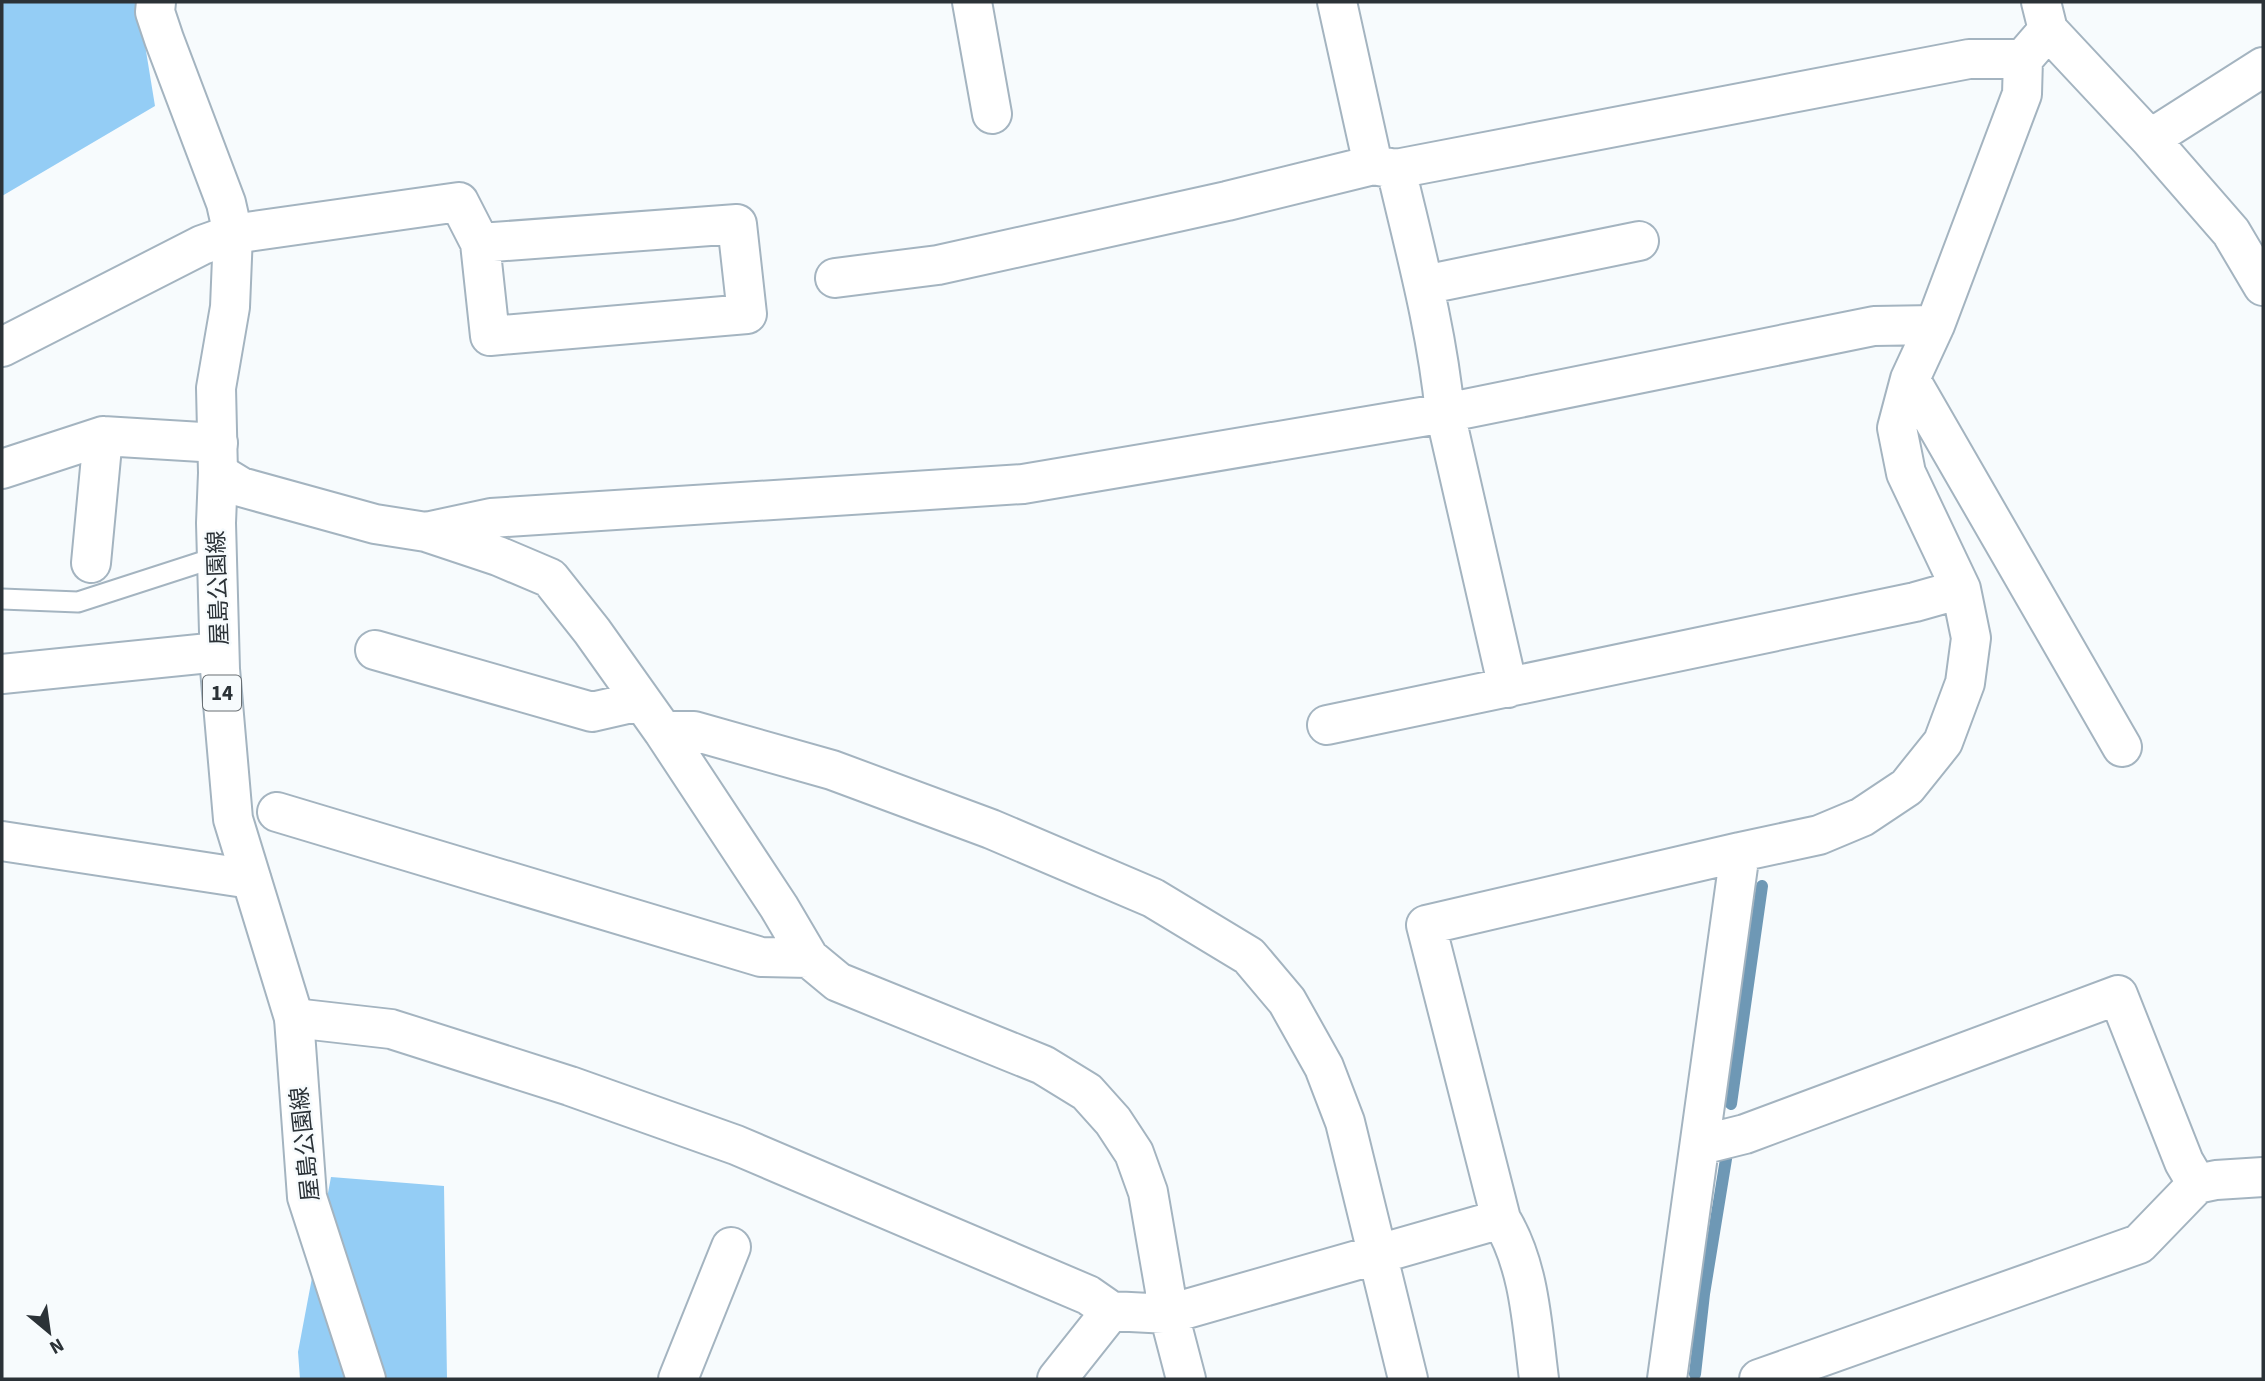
<svg xmlns="http://www.w3.org/2000/svg" width="2265" height="1381" font-family="'Source Sans 3','Noto Sans JP',sans-serif">
  <style>
    .forest { fill: #94cdf5 }
    .lines { fill: none; stroke-linecap: round; stroke-linejoin: round }
    .stream { stroke: #6e98b5; stroke-width: 12 }
    .service-casing { stroke: #a4b4c0; stroke-width: 23 }
    .minor-casing { stroke: #a4b4c0; stroke-width: 42 }
    .primary-casing { stroke: #a4b4c0; stroke-width: 42 }
    .service { stroke: #fff; stroke-width: 19 }
    .minor { stroke: #fff; stroke-width: 38 }
    .primary { stroke: #fff; stroke-width: 38 }
    .labels { text-anchor: middle; dominant-baseline: central; stroke-width: 5; stroke-linejoin: round; paint-order: stroke }
    .shield { fill: #f7fbfd; stroke: #686e72; stroke-width: 2 }
    .shield-label { font-size: 21px; font-weight: bold; fill: #2b3237 }
    .street-label { font-size: 23px; fill: #2b3237; stroke: #f7fbfd }
  </style>
  <rect width="100%" height="100%" fill="#f7fbfd"/>
  <path class="forest" d="M2,2H138L155,106L2,196Z
    M331,1177L444,1186L447,1379H300L298,1352Z"/>
  <g class="lines">
    <path class="stream" d="M1731,1104L1762,886
      M1695,1374L1704,1294L1726,1159"/>
    <defs>
      <path id="service" d="M2,599L78,602L217,557"/>
      <path id="minor" d="M972,2L992,114
        M1337,2L1373,165L1396,169C1415,250 1437,330 1445,413L1508,688
        M2048,30L2150,139L2231,232L2263,286
        M2150,139L2263,67
        M1396,169L1969,59H2023
        M835,278L938,265L1227,201L1373,165
        M1424,285L1639,241
        M2,347L202,245L233,234L459,202L480,243L490,336L747,314L737,224L480,243
        M1910,379L2122,747
        M2,469L103,436
        M218,473L241,487L375,524L426,532L498,556L550,578L592,631L663,731L779,907L809,958L838,982L1043,1065L1087,1092L1113,1121L1134,1153L1148,1192L1169,1314L1186,1379
        M426,532L491,518L1023,484L1445,413L1874,326L1935,325L2022,94L2023,59L2048,30L2041,2
        M91,563L103,436L218,443
        M375,650L592,712L640,701
        M2,674L219,652
        M1327,725L1915,602L1961,589
        M663,731H694L832,770L991,829L1153,898L1249,956L1287,1001L1324,1067L1345,1122L1408,1379
        M277,812L761,957L809,958
        M2,841L251,879
        M294,1018L391,1029L570,1086L736,1145L1088,1295L1111,1311L1169,1314L1501,1219L1426,925L1740,852
        M1701,1145L1745,1134L2118,995L2184,1162L2197,1184
        M1501,1219C1530,1267 1532,1325 1539,1379
        M678,1379L731,1247
        M1057,1379L1111,1311
        M1667,1379L1740,852L1819,835L1862,817L1907,787L1943,742L1965,683L1971,638L1961,589L1906,473L1897,428L1910,379L1935,325
        M1759,1379L2139,1244L2197,1184L2216,1180L2263,1177"/>
      <path id="primary" d="M156,2L155,12L164,39L226,203L233,234L230,307L216,388L218,473L216,523L220,669L233,819L294,1018L307,1197L366,1379"/>
    </defs>
    <use href="#service" class="service-casing"/>
    <use href="#minor" class="minor-casing"/>
    <use href="#primary" class="primary-casing"/>
    <use href="#service" class="service"/>
    <use href="#minor" class="minor"/>
    <use href="#primary" class="primary"/>
  </g>
  <g class="labels">
    <rect class="shield" x="203" y="675.5" width="38" height="35" rx="5"/>
    <g class="shield-label">
      <text x="222" y="693">14</text>
    </g>
    <g class="street-label">
      <text transform="translate(218 588) rotate(-92)">屋島公園線</text>
      <text transform="translate(305 1144) rotate(-96)">屋島公園線</text>
    </g>
  </g>
  <rect width="2265" height="1381" fill="none" stroke="#2b3237" stroke-width="7"/>
  <g transform="translate(49 1332) rotate(151)" stroke="#f7fbfd" stroke-width="5" paint-order="stroke">
  <path d="M0-5L12 26L0 18L-12 26Z" fill="#2b3237"/>
  <text y="-10" font-size="19" font-weight="bold" text-anchor="middle" fill="#2b3237">N</text>
  </g>
</svg>
